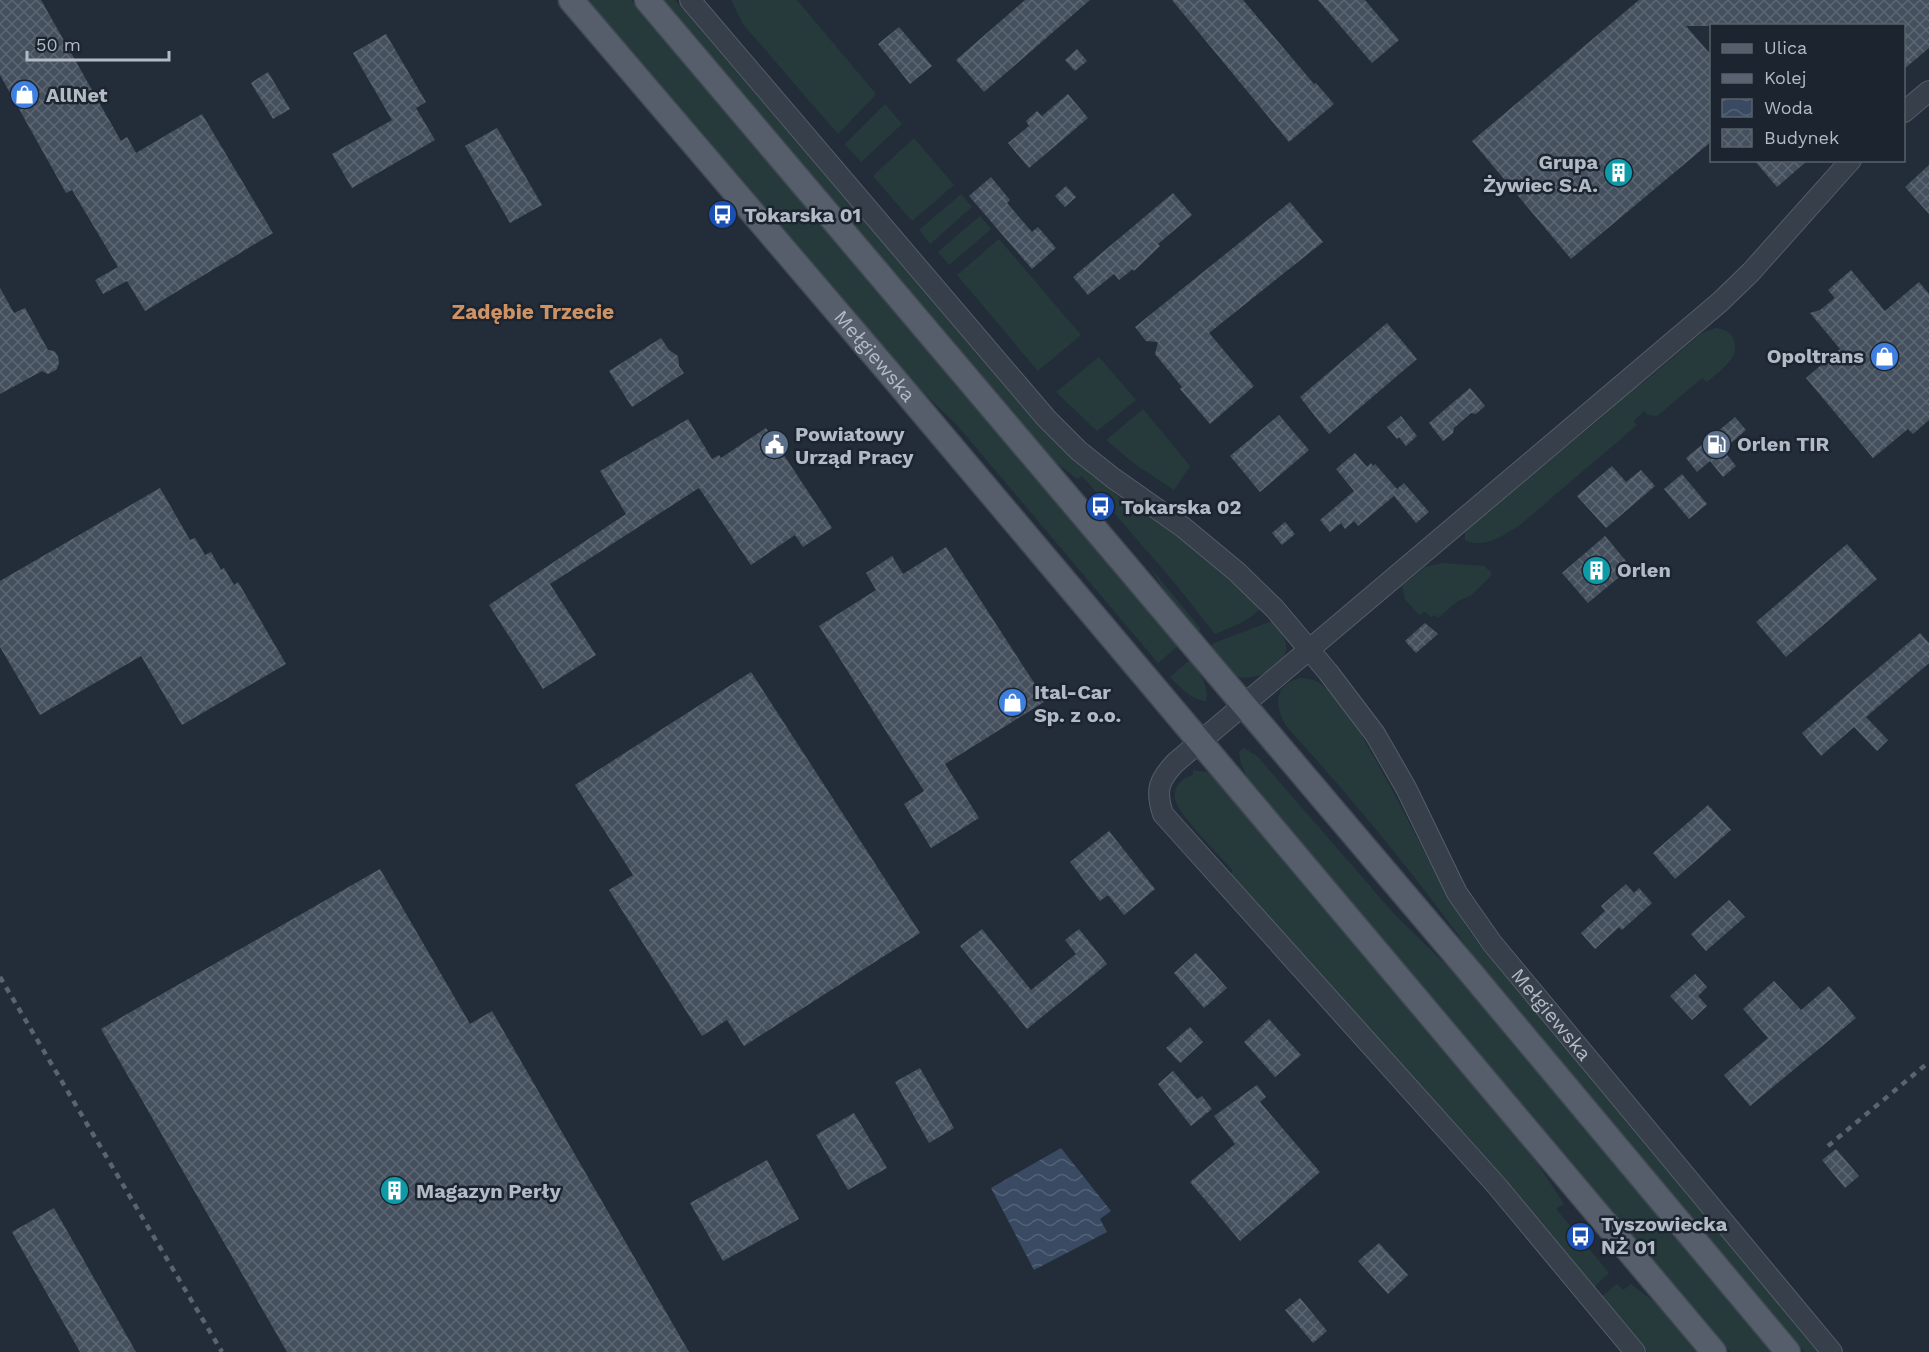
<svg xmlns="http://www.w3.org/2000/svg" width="1929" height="1352" font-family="'Work Sans',sans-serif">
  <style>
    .grass { fill: #263a3c }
    .water { fill: url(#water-waves) }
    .building { fill: url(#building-cross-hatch) }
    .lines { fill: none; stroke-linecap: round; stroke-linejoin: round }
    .minor-casing { stroke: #555d68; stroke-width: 22 }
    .major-casing { stroke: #404853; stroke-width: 27 }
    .minor { stroke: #373f4a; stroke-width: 20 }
    .major { stroke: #555e6a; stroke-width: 24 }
    .rail { stroke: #596371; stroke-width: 4.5; stroke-dasharray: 6 6; stroke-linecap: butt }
    .labels { text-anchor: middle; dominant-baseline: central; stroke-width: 5; stroke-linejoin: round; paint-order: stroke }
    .poi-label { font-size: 20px; font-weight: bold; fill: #b2bac6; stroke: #1c242f; text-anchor: start }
    .street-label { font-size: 20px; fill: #b2bac6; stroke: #1c242f }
    .neighbourhood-label { font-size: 21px; font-weight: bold; fill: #ce9365; stroke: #1c242f }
  </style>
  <defs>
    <pattern id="water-waves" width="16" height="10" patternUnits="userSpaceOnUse" patternTransform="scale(1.5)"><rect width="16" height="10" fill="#394a62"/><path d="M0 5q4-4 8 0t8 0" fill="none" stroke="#536277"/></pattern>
    <pattern id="building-cross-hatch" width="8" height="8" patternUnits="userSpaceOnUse" patternTransform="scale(1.5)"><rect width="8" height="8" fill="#45505e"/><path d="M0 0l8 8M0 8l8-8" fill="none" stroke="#5d6774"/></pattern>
  </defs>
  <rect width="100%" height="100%" fill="#232d3a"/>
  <path class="grass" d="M584,0H631L1178,646L1158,663L957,425L901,371Z
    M660,0H675L1040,426L1120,498L1180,538L1246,594L1260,609C1247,622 1231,627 1215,634L1174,582L1082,476L1077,479L1038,448Z
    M731,0H797L876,94L838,134L743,24Z
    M885,104L902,124L861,162L845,144Z
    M914,138L954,185L912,221L873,176Z
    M961,194L972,207L930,244L919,230Z
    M980,216L991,229L949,265L938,252Z
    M999,239L1081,335L1038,371L957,275Z
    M1716,328C1724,329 1732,332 1734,341C1740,359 1719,371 1707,382L1702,378L1657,416L1648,415L1644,411L1634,421L1637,425L1521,524C1506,534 1484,550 1465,540V533L1474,523L1600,419L1631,389L1644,382L1702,333Z
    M1099,357L1136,400L1097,431L1056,392Z
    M1143,409L1190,466L1174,490L1136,465L1106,440Z
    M1443,563L1484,566L1491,572V576L1470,596L1458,601L1438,618L1435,615L1431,617L1425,612L1419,615L1405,599L1402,586L1425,567Z
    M1149,566L1201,629L1196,633L1179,613Z
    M1272,621C1277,628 1285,636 1286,645C1289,666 1252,685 1234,675C1224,669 1216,656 1209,647L1214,643Z
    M1190,660C1199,672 1209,686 1206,701C1191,700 1180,687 1170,677Z
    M1301,678C1310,679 1316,680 1322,685C1344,701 1358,729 1371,752C1406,812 1433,875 1471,934L1818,1352H1805L1477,961C1419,879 1355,802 1287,727C1274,707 1273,684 1301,678Z
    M1244,748L1257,756L1395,915L1469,987L1774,1352H1730L1248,780L1241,763L1239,752Z
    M1193,770L1207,772L1213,776L1516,1131L1564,1204L1556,1209L1609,1273L1593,1288L1229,875L1233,871C1221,856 1178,815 1175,799C1173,786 1182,778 1193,775Z
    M1617,1284L1623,1290L1631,1284L1662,1308L1699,1352H1647L1601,1297Z"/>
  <path class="water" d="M1061,1148L1111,1211L1100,1219L1107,1232L1034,1270L991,1188Z"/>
  <path class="building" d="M0,0H41L121,141L127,137L136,153L202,114L273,233L145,311L127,281L103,294L95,280L118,267L72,190L66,193L0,75Z
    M1025,0H1090L984,92L956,60Z
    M1172,0H1243L1314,84L1316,83L1334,104L1289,142Z
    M1318,0H1365L1399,40L1372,63Z
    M1639,0H1929V48L1904,69V26H1686L1712,56V141L1571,259L1472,141Z
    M899,27L932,66L910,84L878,44Z
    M386,34L426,102L416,108L435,140L352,188L332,154L392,120L353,53Z
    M1077,49L1087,61L1075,71L1065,60Z
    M268,72L290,109L273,119L251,83Z
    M1068,94L1088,118L1029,168L1008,143L1029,126L1026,121L1037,111L1042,116Z
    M497,128L542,205L510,223L465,146Z
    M1754,160H1808L1777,187Z
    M1929,165V214L1905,187Z
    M991,177L1010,200L1007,203L1032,232L1038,227L1056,248L1032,269L969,196Z
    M1066,186L1076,197L1065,207L1055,196Z
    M1173,193L1192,215L1158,244L1160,246L1134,271L1133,269L1119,280L1114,274L1088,295L1073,277Z
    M1290,202L1323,242L1209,333L1254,386L1210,424L1180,389L1182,387L1155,354L1158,342L1146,341L1135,327Z
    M1851,270L1885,311L1919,282L1929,294V420L1913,434L1908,429L1873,458L1806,378L1840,349L1810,313L1820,310L1835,298L1828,290Z
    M0,288L14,313L25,308L48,350L54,351L58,356L59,364L56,370L48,374L42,371L0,394Z
    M1387,323L1417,359L1329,434L1300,397Z
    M661,338L669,350L678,356L679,366L684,373L632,407L609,371Z
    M1470,388L1485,406L1476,414L1471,413L1454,428L1453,433L1443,441L1429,423Z
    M1279,415L1309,450L1260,492L1230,456Z
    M1401,416L1417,436L1406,446L1399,437L1397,439L1387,427Z
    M1735,417L1746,430L1723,450L1736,466L1723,477L1710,461L1697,472L1686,458Z
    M688,419L712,459L719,455L721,458L766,428L832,528L803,547L795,535L751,565L699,488L550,584L596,655L543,689L489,605L626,514L600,471Z
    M1355,453L1367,467L1371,463L1373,466L1375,464L1397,489L1404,483L1429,512L1416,523L1394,496L1358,526L1354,521L1345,529L1341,523L1330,532L1320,520L1354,491L1336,469Z
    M1612,466L1626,482L1641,470L1655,486L1606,528L1577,496Z
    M1682,474L1707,504L1689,519L1664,489Z
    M160,488L190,540L195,538L205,555L211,552L221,570L224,568L234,585L238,582L286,664L182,725L141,656L40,715L0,647V581Z
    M1285,522L1295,534L1282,545L1272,533Z
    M1605,536L1631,567L1588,603L1562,573Z
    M1847,544L1877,579L1786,657L1756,622Z
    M946,547L1042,695L1044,702L945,764L979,818L931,848L904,804L924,791L819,626L876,590L866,573L892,556L903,574Z
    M1425,623L1438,634L1416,653L1405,641Z
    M1920,633L1929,643V663L1866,717L1888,740L1877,751L1854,727L1821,756L1802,733Z
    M751,672L920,933L744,1046L727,1020L702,1036L609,890L633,875L575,785Z
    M1708,805L1731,830L1675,879L1653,853Z
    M1109,831L1155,889L1124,915L1108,895L1100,901L1070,862Z
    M380,869L470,1024L492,1011L689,1352H287L101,1029Z
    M1626,884L1634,893L1639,888L1652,903L1622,930L1619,927L1595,949L1581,933L1605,911L1601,906Z
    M1729,900L1745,917L1706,951L1691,934Z
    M982,929L1031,990L1076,954L1065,940L1079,929L1107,964L1027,1029L960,946Z
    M1196,953L1227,988L1204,1008L1174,973Z
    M1695,974L1707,987L1698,996L1707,1006L1692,1020L1670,996Z
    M1774,981L1801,1010L1829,986L1856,1018L1750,1106L1724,1075L1768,1038L1743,1009Z
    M1269,1019L1301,1055L1275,1077L1244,1042Z
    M1190,1027L1203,1042L1180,1063L1166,1048Z
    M920,1068L954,1128L929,1143L895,1082Z
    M1173,1071L1197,1099L1202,1096L1212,1109L1191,1126L1158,1084Z
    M1257,1085L1266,1097L1260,1102L1320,1172L1240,1241L1190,1182L1235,1144L1214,1116Z
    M854,1113L887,1168L848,1190L816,1135Z
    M1836,1149L1859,1176L1845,1188L1822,1160Z
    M767,1160L799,1219L723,1261L690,1203Z
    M54,1208L136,1352H80L12,1232Z
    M1379,1243L1408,1275L1388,1294L1358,1261Z
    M1300,1298L1327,1331L1313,1343L1285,1310Z"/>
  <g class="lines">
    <defs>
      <g id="minor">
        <path id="s1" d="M690,0L1046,418L1079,451L1113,478L1184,528L1237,572L1275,609L1328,672L1375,734L1406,788L1457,893L1492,943L1832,1352"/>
        <path d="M1904,112L1929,91"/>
        <path d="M1635,1352L1497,1186L1163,814C1155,790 1159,780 1175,763L1720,302L1751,272L1851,160"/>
      </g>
      <g id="major">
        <path id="s2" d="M571,0L892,376L1714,1352"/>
        <path d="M647,0L1471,973L1788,1352"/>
      </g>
    </defs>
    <use href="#minor" class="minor-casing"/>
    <use href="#major" class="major-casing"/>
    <use href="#minor" class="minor"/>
    <use href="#major" class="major"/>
    <path class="rail" d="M0,977L222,1352
      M1828,1146L1929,1062"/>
  </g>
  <defs>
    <symbol id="shop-disc" viewBox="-11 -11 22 22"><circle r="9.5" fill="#3f7fe0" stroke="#1c242f"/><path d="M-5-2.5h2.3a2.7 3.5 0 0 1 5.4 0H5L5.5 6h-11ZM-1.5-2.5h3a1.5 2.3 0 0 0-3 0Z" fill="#fff"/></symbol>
    <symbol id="building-disc" viewBox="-11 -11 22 22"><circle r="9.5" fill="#0f9aa8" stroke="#1c242f"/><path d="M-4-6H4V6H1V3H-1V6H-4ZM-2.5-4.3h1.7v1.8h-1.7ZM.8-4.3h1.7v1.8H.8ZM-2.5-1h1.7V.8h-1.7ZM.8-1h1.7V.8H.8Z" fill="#fff"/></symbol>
    <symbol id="bus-disc" viewBox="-11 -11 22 22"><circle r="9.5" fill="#1a4fb4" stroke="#1c242f"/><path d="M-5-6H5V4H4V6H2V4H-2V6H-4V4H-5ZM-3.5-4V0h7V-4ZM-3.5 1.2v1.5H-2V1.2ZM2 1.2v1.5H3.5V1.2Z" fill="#fff"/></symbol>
    <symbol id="fuel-disc" viewBox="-11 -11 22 22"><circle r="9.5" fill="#5c6f8a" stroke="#1c242f"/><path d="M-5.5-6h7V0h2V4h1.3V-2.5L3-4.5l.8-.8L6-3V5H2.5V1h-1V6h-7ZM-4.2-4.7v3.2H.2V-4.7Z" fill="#fff"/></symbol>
    <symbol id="civic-disc" viewBox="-11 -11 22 22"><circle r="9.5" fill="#5c6f8a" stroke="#1c242f"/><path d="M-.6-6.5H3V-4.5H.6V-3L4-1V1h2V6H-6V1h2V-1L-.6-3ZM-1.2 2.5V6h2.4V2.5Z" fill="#fff"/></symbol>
  </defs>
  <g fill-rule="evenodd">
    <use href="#shop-disc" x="8" y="78" width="33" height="33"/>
    <use href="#building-disc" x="1602" y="156" width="33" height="33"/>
    <use href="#bus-disc" x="706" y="198" width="33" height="33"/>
    <use href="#shop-disc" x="1868" y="340" width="33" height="33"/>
    <use href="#fuel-disc" x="1700" y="428" width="33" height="33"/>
    <use href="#civic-disc" x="758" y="428" width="33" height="33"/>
    <use href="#bus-disc" x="1084" y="490" width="33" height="33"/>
    <use href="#building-disc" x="1580" y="554" width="33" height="33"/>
    <use href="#shop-disc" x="996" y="686" width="33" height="33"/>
    <use href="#building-disc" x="378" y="1174" width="33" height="33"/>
    <use href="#bus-disc" x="1564" y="1220" width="33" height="33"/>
  </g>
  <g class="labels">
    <g class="poi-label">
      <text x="46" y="95">AllNet</text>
      <text x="1598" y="162" text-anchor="end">Grupa<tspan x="1598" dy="23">Żywiec S.A.</tspan></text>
      <text x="744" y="215">Tokarska 01</text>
      <text x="1864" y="356" text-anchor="end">Opoltrans</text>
      <text x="795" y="434">Powiatowy<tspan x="795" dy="23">Urząd Pracy</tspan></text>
      <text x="1737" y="444">Orlen TIR</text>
      <text x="1121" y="507">Tokarska 02</text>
      <text x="1617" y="570">Orlen</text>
      <text x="1034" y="692">Ital-Car<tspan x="1034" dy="23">Sp. z o.o.</tspan></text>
      <text x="416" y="1191">Magazyn Perły</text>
      <text x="1601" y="1224">Tyszowiecka<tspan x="1601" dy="23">NŻ 01</tspan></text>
    </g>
    <g class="street-label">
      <text stroke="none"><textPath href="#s2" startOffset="468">Mełgiewska</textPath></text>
      <text stroke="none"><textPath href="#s1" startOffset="1341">Mełgiewska</textPath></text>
    </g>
    <g class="neighbourhood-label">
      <text x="533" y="311">Zadębie Trzecie</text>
    </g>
  </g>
  <rect x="1710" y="24" width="195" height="138" fill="#1c242f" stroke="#58606b" stroke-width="1.5"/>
  <rect x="1722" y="44" width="30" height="9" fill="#555e6a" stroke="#58606b" stroke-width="1.5"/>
  <text x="1764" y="54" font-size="18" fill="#b2bac6">Ulica</text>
  <rect x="1722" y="74" width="30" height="9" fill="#596371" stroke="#58606b" stroke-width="1.5"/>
  <text x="1764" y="84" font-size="18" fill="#b2bac6">Kolej</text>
  <rect x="1722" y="99" width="30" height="18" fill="url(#water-waves)" stroke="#58606b" stroke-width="1.5"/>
  <text x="1764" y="114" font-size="18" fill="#b2bac6">Woda</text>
  <rect x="1722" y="129" width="30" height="18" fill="url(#building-cross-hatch)" stroke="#58606b" stroke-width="1.5"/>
  <text x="1764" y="144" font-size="18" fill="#b2bac6">Budynek</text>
  <path d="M27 51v9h142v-9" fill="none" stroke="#b2bac6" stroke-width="3"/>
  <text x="36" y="51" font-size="18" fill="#b2bac6" stroke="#1c242f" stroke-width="4.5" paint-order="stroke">50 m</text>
</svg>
